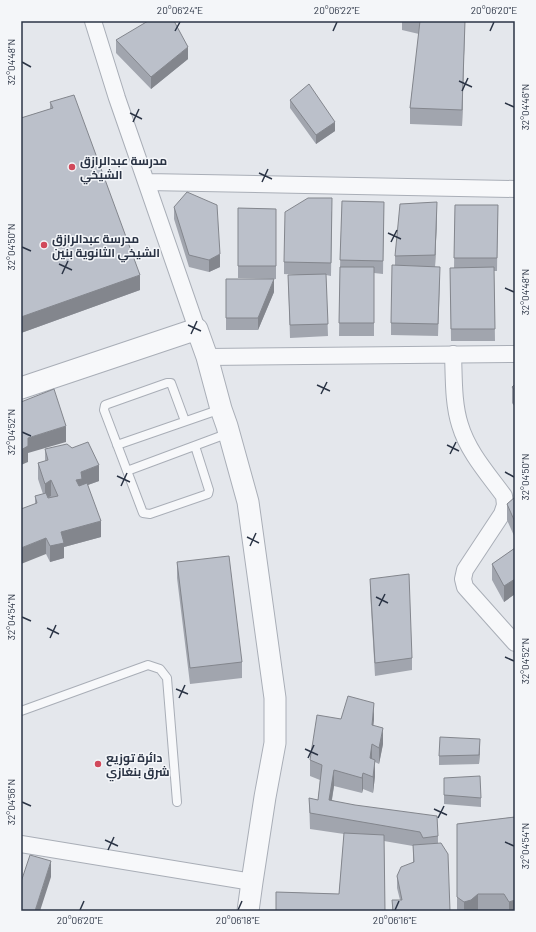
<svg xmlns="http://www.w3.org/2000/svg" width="536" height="932" font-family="Barlow,Cairo,sans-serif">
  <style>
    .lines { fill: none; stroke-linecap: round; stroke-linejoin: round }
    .service-casing { stroke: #a9aeb7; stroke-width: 10 }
    .minor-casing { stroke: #a9aeb7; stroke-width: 18 }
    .tertiary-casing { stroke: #a9aeb7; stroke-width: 23 }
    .service { stroke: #f7f8fa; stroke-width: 8 }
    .minor { stroke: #f7f8fa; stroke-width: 16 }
    .tertiary { stroke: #f7f8fa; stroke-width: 21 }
    .wall { fill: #a1a5ae }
    .shaded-wall { fill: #83868d }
    .building { fill: #bbc0ca; stroke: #83868d }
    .ticks { fill: none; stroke: #2b3445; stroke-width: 1.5 }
    .poi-dot { fill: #d1495b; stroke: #f4f6f9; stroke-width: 1.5 }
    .labels { text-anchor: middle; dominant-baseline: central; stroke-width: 3; stroke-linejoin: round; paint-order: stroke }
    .poi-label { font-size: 12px; font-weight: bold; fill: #2b3445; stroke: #f4f6f9; text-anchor: start }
    .neatline { fill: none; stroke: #2b3445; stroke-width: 1.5 }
    .ticks-label { font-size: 10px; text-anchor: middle; fill: #2b3445 }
  </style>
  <rect width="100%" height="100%" fill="#e4e7ec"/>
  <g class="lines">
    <defs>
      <path id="service" d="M185,421L171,383H167L105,405L104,410L143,513L150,514L208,494L209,490L195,446
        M117,445L221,409
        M127,471L229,433
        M21,711L148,665L160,669L167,678L177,802"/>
      <path id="minor" d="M93,21L117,98L197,329
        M147,182L515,189
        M453,354C454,378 453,403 460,425C468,452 488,474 504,496L505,505L502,514L465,570L463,579L465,587L515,643
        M207,357L515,354
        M21,844L252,882"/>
      <path id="tertiary" d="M21,388L197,329L207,357L221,409L227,426L248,502L275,698V743L265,797L252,882L248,911"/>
    </defs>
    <use href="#service" class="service-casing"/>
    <use href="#minor" class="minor-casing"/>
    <use href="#tertiary" class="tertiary-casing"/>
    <use href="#service" class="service"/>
    <use href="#minor" class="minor"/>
    <use href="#tertiary" class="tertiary"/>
  </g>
  <path class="wall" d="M402,21H465L462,126L410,124V108L419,34L402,30Z
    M116,40L188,59L151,89L116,53Z
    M290,100L335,131L316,144L290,108Z
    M50,102L140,290L21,333V118L50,109Z
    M342,201L384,202L383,274L374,273V336H339L340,267Z
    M455,205H498L497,271H494L495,341H451L450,268H454Z
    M174,207L220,267L209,272L189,267L174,219Z
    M238,208L276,209V279L238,278Z
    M332,211L331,276L326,275L328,336L290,338L288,275H299L284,274V262Z
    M437,215L435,266L440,279L438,336L391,335V323L395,265V256Z
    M226,279L274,292L258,330H226Z
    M515,384V407L512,403V387Z
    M45,449L99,481L88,485L101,537L64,547V558L50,562L46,554L35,504V496L43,494L38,479V463L45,461Z
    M515,497V538L507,520V504Z
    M515,548V594L504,602L492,580V564Z
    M177,562L242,662V678L190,684L177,578Z
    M370,579L412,658V670L375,676L370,591Z
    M341,719H374L373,725L383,744L379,764L375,762V776L373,793L363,789L362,793L334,786L332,800L438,836V843L450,911H392V900H400L397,888V876L413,862V846L384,841L385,911H276V892L339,894L344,834L310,829L309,798L318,800L320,780L310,776V760Z
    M480,748L479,764L439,765V756Z
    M444,778L481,798V807L444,804Z
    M515,817V911H505L504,910H478L477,911H457V824Z"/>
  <path class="shaded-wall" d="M465,21L462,126V110Z
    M188,47V59L151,89V77Z
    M335,122V131L316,144V135Z
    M437,202V215L435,267V255Z
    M220,254V267L209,272V260Z
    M140,275V290L21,333V317Z
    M274,279V292L258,330V318Z
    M66,426V442L28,453V462L21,465V450L28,438Z
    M99,465V481L82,487V495L76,480L81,472Z
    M51,480V496L45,499V484Z
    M101,521V537L64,547V558L50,562V546L61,532Z
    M46,538V554L21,564V548Z
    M515,579V594L504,602V586Z
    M374,703V719L372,740V725Z
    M383,728V744L379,764V748Z
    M480,739V748L479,764V755Z
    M372,744V760L370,758Z
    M375,760V776L373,793V777Z
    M334,770V786L329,816V800Z
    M363,773V789L362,793V778Z
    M51,861V877L40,911H35Z
    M478,894V910L477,911H464V902Z
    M515,900V911H509V902Z"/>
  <path class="building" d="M148,21H174L188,47L151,77L116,40Z
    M420,21H465L462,110L410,108Z
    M309,84L335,122L316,135L290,100Z
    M74,95L140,275L21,317V118L53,108L50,102Z
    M187,192L217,205L220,254L209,260L189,255L174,207Z
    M308,198H332L331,263L284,262L285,212Z
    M342,201L384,202L383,261L340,260Z
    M437,202L435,255L395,256L400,204Z
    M455,205H498L497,258H454Z
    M238,208L276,209V266H238Z
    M392,265L440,267L438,324L391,323Z
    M340,267H374V323H339Z
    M494,267L495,329H451L450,268Z
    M326,274L328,324L290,325L288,275Z
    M226,279H274L258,318H226Z
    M515,384V391L512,387Z
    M54,389L66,426L28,438V446L21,450V402Z
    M88,442L99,465L81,472L82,479L76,480L79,486L87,483L101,521L61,532L64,543L50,546L46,538L21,548V509L37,503L35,496L46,493L48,498L58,496L51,480L45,484L38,463L48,460L45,449L67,444L72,448Z
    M515,497V522L507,504Z
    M515,548V579L504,586L492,564Z
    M229,556L242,662L190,668L177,562Z
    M409,574L412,658L375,663L370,579Z
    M348,696L374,703L372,725L383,728L379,748L372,744L370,758L375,760L373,777L363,773L362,778L334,770L329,800L355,805L437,816L438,836L423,838L420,832L310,813L309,798L318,800L322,765L310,760L317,715L341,719Z
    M440,737L480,739L479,755L439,756Z
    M480,776L481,798L444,795V778Z
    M515,817V900L509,902L504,894H478L471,900L464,902L457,897V824Z
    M344,833L384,835L385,911H276V892L339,894Z
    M441,843L448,854L450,911H393L392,900H402L397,876L401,867L414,862L413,845Z
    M30,855L51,861L35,911H21V882Z"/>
  <path class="ticks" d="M175,31L180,22M333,31L337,22M490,31L494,22M22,62L31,67M459,81L472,87M462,91L468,78M505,103L514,107M130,113L142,119M133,122L139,109M259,173L272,179M262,182L268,169M388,233L401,239M391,242L397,230M22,247L31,251M59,264L72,270M62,274L68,261M505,288L514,292M188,325L201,331M191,334L197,321M317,385L330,391M321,394L327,382M22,432L31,436M447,445L459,451M450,454L456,442M505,472L514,477M117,476L130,482M121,486L127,473M247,537L259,543M250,546L256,533M376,597L388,603M379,606L385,594M22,617L31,621M47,628L59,634M50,638L56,625M505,657L514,661M176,689L188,694M179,698L185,685M305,749L318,755M308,758L314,745M22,802L31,806M434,809L447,815M438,818L444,806M105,840L118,846M505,842L514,846M108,850L114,837M80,910L84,901M238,910L242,901M395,910L399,901"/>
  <g class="poi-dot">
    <circle cx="72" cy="167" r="4"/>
    <circle cx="44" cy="245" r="4"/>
    <circle cx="98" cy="764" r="4"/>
  </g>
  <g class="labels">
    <g class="poi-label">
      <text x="80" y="160">مدرسة عبدالرازق<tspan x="80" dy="14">الشيخي</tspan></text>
      <text x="52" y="238">مدرسة عبدالرازق<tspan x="52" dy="14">الشيخي الثانوية بنين</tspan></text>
      <text x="106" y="757">دائرة توزيع<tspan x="106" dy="14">شرق بنغازي</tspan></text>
    </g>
  </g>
  <rect width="536" height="932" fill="none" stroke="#f4f6f9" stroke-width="44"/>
  <rect x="22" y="22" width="492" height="888" class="neatline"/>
  <g class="ticks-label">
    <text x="180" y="14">20°06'24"E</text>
    <text x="337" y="14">20°06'22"E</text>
    <text x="494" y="14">20°06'20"E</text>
    <text transform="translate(11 62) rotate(-90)" y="4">32°04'48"N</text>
    <text transform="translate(525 107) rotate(-90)" y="4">32°04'46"N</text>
    <text transform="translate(11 247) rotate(-90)" y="4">32°04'50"N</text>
    <text transform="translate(525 292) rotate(-90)" y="4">32°04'48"N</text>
    <text transform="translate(11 432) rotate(-90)" y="4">32°04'52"N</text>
    <text transform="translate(525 477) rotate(-90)" y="4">32°04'50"N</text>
    <text transform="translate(11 617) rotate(-90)" y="4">32°04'54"N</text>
    <text transform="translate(525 661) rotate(-90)" y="4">32°04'52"N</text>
    <text transform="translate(11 802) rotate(-90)" y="4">32°04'56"N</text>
    <text transform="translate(525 846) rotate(-90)" y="4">32°04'54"N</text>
    <text x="80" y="924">20°06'20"E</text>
    <text x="238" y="924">20°06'18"E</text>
    <text x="395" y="924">20°06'16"E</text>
  </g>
</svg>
